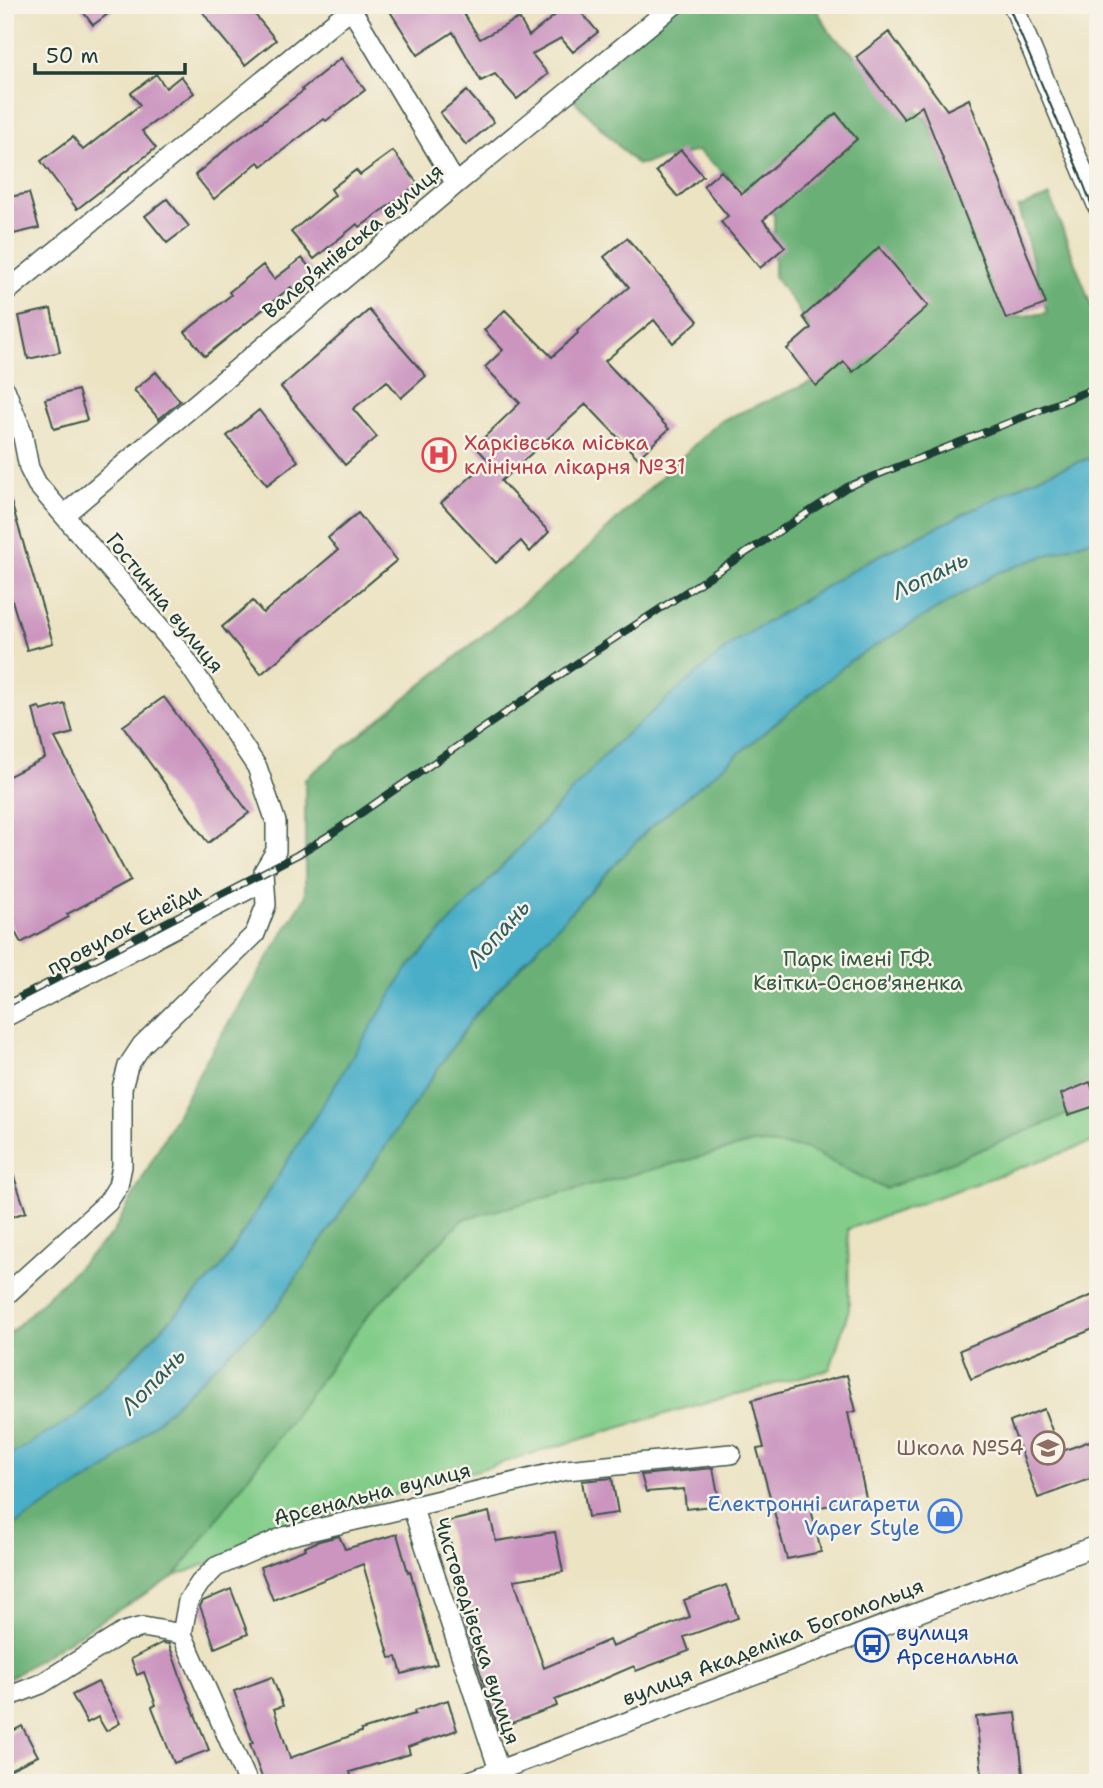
<svg xmlns="http://www.w3.org/2000/svg" width="1103" height="1788" font-family="'Shantell Sans',sans-serif">
  <style>
    .green { fill: #83cd8a; stroke: #51855f; stroke-width: 2 }
    .forest { fill: #6ab076; stroke: #447655; stroke-width: 2 }
    .water { fill: #48aec7; stroke: #34767e; stroke-width: 2 }
    .building { fill: #cb95c0 }
    .lines { fill: none; stroke-linecap: round; stroke-linejoin: round }
    .minor-casing { stroke: #3e5649; stroke-width: 22 }
    .minor { stroke: #fff; stroke-width: 19 }
    .tram { stroke: #1f3d34; stroke-width: 2 }
    .rail-casing { stroke: #1f3d34; stroke-width: 8 }
    .rail { stroke: #f7f3e8; stroke-width: 5; stroke-dasharray: 16; stroke-linecap: butt }
    .labels { text-anchor: middle; dominant-baseline: central; stroke-width: 5; stroke-linejoin: round; paint-order: stroke }
    .street-label { font-size: 21px; fill: #1f3d34; stroke: #f7f3e8 }
    .health-label { font-size: 21px; fill: #be3a42; stroke: #f7f3e8; text-anchor: start }
    .park-label { font-size: 21px; fill: #335a45; stroke: #f7f3e8 }
    .education-label { font-size: 21px; fill: #785e54; stroke: #f7f3e8; text-anchor: end }
    .shop-label { font-size: 21px; fill: #366cbe; stroke: #f7f3e8; text-anchor: end }
    .transit-label { font-size: 21px; fill: #164399; stroke: #f7f3e8; text-anchor: start }
    .water-label { font-size: 23px; font-style: italic; fill: #2b5f60; stroke: #f7f3e8 }
  </style>
  <rect width="100%" height="100%" fill="#f7f3e8"/>
  <filter id="ink" filterUnits="userSpaceOnUse"><feTurbulence type="fractalNoise" baseFrequency=".0143" numOctaves="2"/><feDisplacementMap in="SourceGraphic" scale="14" xChannelSelector="R" yChannelSelector="G"/><feConvolveMatrix kernelMatrix="1 2 1 2 8 2 1 2 1" color-interpolation-filters="sRGB"/></filter>
  <filter id="wash" filterUnits="userSpaceOnUse"><feTurbulence type="fractalNoise" baseFrequency=".00686" numOctaves="4" result="noise"/><feDisplacementMap in="SourceGraphic" scale="28" xChannelSelector="R" yChannelSelector="G"/><feGaussianBlur stdDeviation="1.57" result="paint"/><feColorMatrix in="noise" values="0 0 0 0 0 0 0 0 0 0 0 0 0 0 0 0 0 1.4 0 .05"/><feComposite in="paint" operator="in"/></filter>
  <g filter="url(#wash)">
    <rect width="100%" height="100%" fill="#ece3c3"/>
    <path class="green" d="M1098,537V1140L848,1229L849,1309L830,1369L682,1409L347,1509L145,1588L275,1309L473,1017Z"/>
    <path class="forest" d="M674,5H814L831,34L927,120L1009,318L1047,313L1018,208L1050,196L1098,324V455L1043,475L868,561L734,642L411,965L221,1268L74,1418L5,1458V1338L113,1233L205,1062L305,897V779L570,565L718,422L830,374L798,309L774,276V215L698,151L637,165L567,93Z
      M1098,537V1102L885,1189L805,1148L753,1143L463,1219L372,1310L175,1576L100,1621L5,1681V1531L109,1467L275,1309L473,1017L647,830L850,661L997,573Z"/>
    <path class="water" d="M1098,455V537L997,573L850,661L647,830L473,1017L275,1309L109,1467L5,1531V1458L78,1415L221,1268L407,969L616,743L734,642L868,561L1043,475Z"/>
    <g id="blocks">
      <path class="building" d="M78,5H120L93,25Z
        M198,5H247L276,40L245,65L214,28Z
        M402,5H458L480,39L519,18L529,36L568,5H575L598,32L573,52L561,38L532,54L548,74L517,99L495,74L481,81L453,32L418,55L391,13Z
        M889,32L947,110L969,99L1046,304L1006,319L922,106L904,119L856,57Z
        M341,58L365,90L326,121L324,119L262,166L258,162L214,199L195,175L232,144L303,91L302,89Z
        M156,74L166,88L181,76L194,93L142,131L156,148L77,209L41,161L73,137L83,150L140,105L131,93Z
        M467,91L494,122L466,145L440,113Z
        M836,113L857,139L763,220L785,247L760,268L721,222L728,216L703,186L721,171L742,194Z
        M681,150L703,176L678,197L656,171Z
        M393,151L418,184L360,227L357,224L314,259L291,232L335,195L331,189L356,170L360,175Z
        M29,193L39,228L5,236V198Z
        M167,199L189,226L167,243L145,216Z
        M627,238L698,321L673,343L654,320L605,361L669,429L638,458L586,404L501,481L549,532L530,552L521,541L496,563L441,503L489,461L475,446L520,403L485,367L503,350L484,330L505,310L552,357L578,333L577,331L629,287L604,257Z
        M879,247L928,306L853,372L844,362L816,386L787,349L811,328L803,317Z
        M302,258L319,279L298,296L291,287L205,356L185,332L231,295L229,292L263,265L274,279Z
        M51,309L60,352L28,359L19,316Z
        M369,310L426,376L401,398L387,381L353,409L377,437L345,465L281,387Z
        M156,372L180,401L159,419L134,390Z
        M78,390L87,420L54,429L45,399Z
        M259,410L298,461L267,485L227,436Z
        M9,495L53,643L27,650L8,587L5,588V496Z
        M358,513L397,560L261,674L222,627L253,601L263,613L338,550L328,538Z
        M164,697L249,813L208,843L123,726Z
        M65,704L73,733L55,738L130,881L67,914L69,917L21,943L5,914V778L45,758L33,709L39,707L41,711Z
        M1090,1082L1098,1105L1068,1115L1061,1094Z
        M5,1159H8L26,1212L5,1219Z
        M1098,1293V1327L971,1379L960,1350Z
        M847,1375L856,1411L848,1413L866,1498L811,1509L821,1552L787,1559L757,1449L764,1448L752,1400Z
        M1044,1409L1060,1452L1098,1438V1476L1038,1498L1010,1422Z
        M713,1468L720,1505L686,1509L684,1489L646,1492L641,1475Z
        M612,1478L618,1513L588,1517L582,1481Z
        M489,1512L496,1541L555,1532L563,1572L514,1580L544,1668L609,1640L612,1647L690,1617L684,1600L726,1585L738,1618L684,1637L689,1651L636,1671L634,1666L555,1700L557,1706L498,1728L463,1619L466,1618L451,1569L456,1567L446,1522Z
        M397,1534L408,1572L410,1571L437,1664L402,1674L397,1657L390,1658L363,1564L273,1600L260,1567L306,1549L305,1547L319,1541L339,1536L345,1549Z
        M231,1589L248,1634L215,1648L200,1606L203,1601Z
        M162,1643L169,1644L181,1679L209,1750L174,1763L152,1707L156,1705L144,1672L137,1675L131,1659Z
        M272,1677L283,1706L274,1709L290,1758L361,1732V1730L415,1714L414,1711L448,1700L457,1730L408,1747L410,1754L350,1772L352,1779L342,1783H264L250,1744L253,1743L234,1691Z
        M98,1682L120,1723L106,1731L98,1717L87,1723L72,1695Z
        M1016,1713L1024,1783H983L976,1717Z
        M22,1726L38,1756L5,1772V1735Z"/>
    </g>
  </g>
  <g filter="url(#ink)">
    <use href="#blocks" fill-opacity="0" stroke="#3e5649" stroke-width="2"/>
    <g class="lines">
      <defs>
        <path id="minor" d="M349,5L456,184
          M1013,5L1098,207
          M5,293L355,5
          M5,389L22,432L29,468L37,484L180,651L257,767L276,822V851L264,871L266,905L255,934L142,1045L128,1066L122,1088V1166L118,1186L108,1202L5,1296
          M64,515L456,184L674,5
          M5,1017L264,881
          M412,1506L499,1770
          M182,1634L248,1783
          M5,1698L41,1684L124,1632L143,1627L182,1634L188,1601L200,1583L216,1567L284,1537L566,1470L731,1454
          M465,1783L1098,1545"/>
      </defs>
      <use href="#minor" class="minor-casing"/>
      <use href="#minor" class="minor"/>
      <path class="tram" d="M1008,5L1079,172L1098,222"/>
      <defs>
        <path id="rail" d="M5,1005L297,855L331,834L583,659L847,487L1098,387"/>
      </defs>
      <use href="#rail" class="rail-casing"/>
      <use href="#rail" class="rail"/>
    </g>
  </g>
  <defs>
    <symbol id="hospital-ring" viewBox="-11 -11 22 22"><circle r="9.5" fill="#f7f3e8" stroke="#e0444e" stroke-width="1.5"/><path d="M-5-5h3v3.5h4V-5h3V5h-3V1.5h-4V5h-3Z" fill="#e0444e"/></symbol>
    <symbol id="school-ring" viewBox="-11 -11 22 22"><circle r="9.5" fill="#f7f3e8" stroke="#8d6e63" stroke-width="1.5"/><path d="M0-5L7-2L0 1L-7-2ZM-4 1L0 2.5L4 1V4Q0 6-4 4Z" fill="#8d6e63"/></symbol>
    <symbol id="shop-ring" viewBox="-11 -11 22 22"><circle r="9.5" fill="#f7f3e8" stroke="#3f7fe0" stroke-width="1.5"/><path d="M-5-2.5h2.3a2.7 3.5 0 0 1 5.4 0H5L5.5 6h-11ZM-1.5-2.5h3a1.5 2.3 0 0 0-3 0Z" fill="#3f7fe0"/></symbol>
    <symbol id="bus-ring" viewBox="-11 -11 22 22"><circle r="9.5" fill="#f7f3e8" stroke="#1a4fb4" stroke-width="1.5"/><path d="M-5-6H5V4H4V6H2V4H-2V6H-4V4H-5ZM-3.5-4V0h7V-4ZM-3.5 1.2v1.5H-2V1.2ZM2 1.2v1.5H3.5V1.2Z" fill="#1a4fb4"/></symbol>
  </defs>
  <g fill-rule="evenodd">
    <use href="#hospital-ring" x="420" y="436" width="38" height="38"/>
    <use href="#school-ring" x="1029" y="1429" width="38" height="38"/>
    <use href="#shop-ring" x="926" y="1497" width="38" height="38"/>
    <use href="#bus-ring" x="853" y="1626" width="38" height="38"/>
  </g>
  <g class="labels">
    <g class="street-label">
      <text transform="translate(353 241) rotate(-40)">Валер’янівська вулиця</text>
      <text transform="translate(165 603) rotate(51)">Гостинна вулиця</text>
      <text transform="translate(124 929) rotate(-28)">провулок Енеїди</text>
      <text transform="translate(372 1494) rotate(-14)">Арсенальна вулиця</text>
      <text transform="translate(477 1631) rotate(72)">Чистоводівська вулиця</text>
      <text transform="translate(773 1642) rotate(-21)">вулиця Академіка Богомольця</text>
    </g>
    <g class="health-label">
      <text x="464" y="443">Харківська міська<tspan x="464" dy="24">клінічна лікарня №31</tspan></text>
    </g>
    <g class="park-label">
      <text x="858" y="959">Парк імені Г.Ф.<tspan x="858" dy="24">Квітки-Основ'яненка</tspan></text>
    </g>
    <g class="education-label">
      <text x="1024" y="1448">Школа №54</text>
    </g>
    <g class="shop-label">
      <text x="920" y="1504">Електронні сигарети<tspan x="920" dy="24">Vaper Style</tspan></text>
    </g>
    <g class="transit-label">
      <text x="896" y="1633">вулиця<tspan x="896" dy="24">Арсенальна</tspan></text>
    </g>
    <g class="water-label">
      <text transform="translate(930 575) rotate(-26)">Лопань</text>
      <text transform="translate(498 933) rotate(-48)">Лопань</text>
      <text transform="translate(153 1381) rotate(-46)">Лопань</text>
    </g>
  </g>
  <rect width="1103" height="1788" fill="none" stroke="#f7f3e8" stroke-width="28"/>
  <path d="M35 63v10h150v-10" fill="none" stroke="#1f3d34" stroke-width="3.5"/>
  <text x="46" y="63" font-size="21" fill="#1f3d34" stroke="#f7f3e8" stroke-width="5" paint-order="stroke">50 m</text>
</svg>
